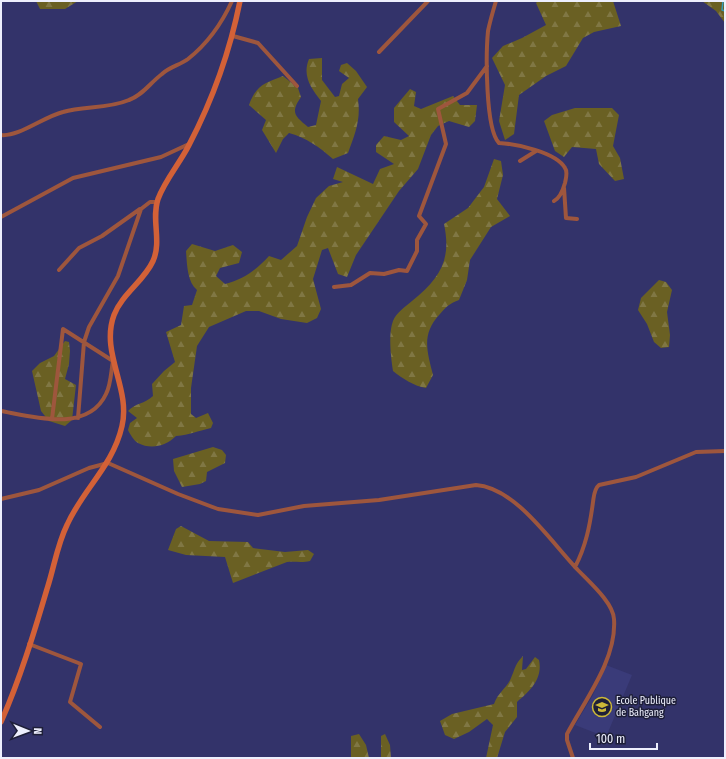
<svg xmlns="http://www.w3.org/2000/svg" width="726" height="759" font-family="'Fira Sans Condensed',sans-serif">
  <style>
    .built { fill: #3a3b79 }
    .forest { fill: url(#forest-firs) }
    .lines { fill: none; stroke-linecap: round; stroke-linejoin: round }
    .stream { stroke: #359bb8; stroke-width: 1.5 }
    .minor { stroke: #9e563d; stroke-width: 4 }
    .secondary { stroke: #d36137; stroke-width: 5.5 }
    .labels { text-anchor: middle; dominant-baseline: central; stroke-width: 3; stroke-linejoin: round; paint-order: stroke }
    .poi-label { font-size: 10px; fill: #edeffd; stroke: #1e1f38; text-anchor: start }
  </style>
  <defs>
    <pattern id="forest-firs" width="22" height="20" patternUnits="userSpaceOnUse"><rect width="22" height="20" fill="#6a6023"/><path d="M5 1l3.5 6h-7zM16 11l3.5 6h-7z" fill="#807744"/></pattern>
  </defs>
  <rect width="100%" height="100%" fill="#33336a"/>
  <path class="built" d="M606,665L632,675L606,737L575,725L593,695Z"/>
  <path class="forest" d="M36,1H78L65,9H40Z
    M538,1H613L621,26L594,32L583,38L566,66L546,76L519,95L514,134L505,140L499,121L505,85L492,58L503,46L522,38L546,25L536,3Z
    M702,1H725V23L716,11Z
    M322,58V80L335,97L339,96L342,84L349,78L339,71L341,65L347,63L356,71L367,87L358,99C361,120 355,134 348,153L333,159C319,147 307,138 289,133L283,139L276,153L262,130L266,120L249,105C256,85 265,83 283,76L298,88L301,97C290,113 295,116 308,127L316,125L321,101C311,88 302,76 309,59Z
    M410,89L416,92L414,106L421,109L453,96L460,105H477L475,121L469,127L449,121L438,126L431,135L418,169L399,191L356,255L347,277L338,274L328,248L322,250L313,279L321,309L317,318L307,323L281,319L259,311H246L209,327L197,346L191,388V414L196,418L208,413L213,423L211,428C197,431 190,435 176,436C166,446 151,450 138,443C134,441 130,434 128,430L130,423L137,418L128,411C135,403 145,404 153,396L152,384L164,371L175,362L166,332L181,325L184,306L192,305L197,290C187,282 187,263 186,251L192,244L215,251L233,245L242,252L239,263L220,268L216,276L225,284C244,279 256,270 269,256L281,260L297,246L307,217L316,198L329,186L343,182L333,179L337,167L373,184L380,169L394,164L376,152V145L384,136L401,140L409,136L394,122V108Z
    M575,108H612L619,115L613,146L620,158L624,179L615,181L599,164L596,149L572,147L564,157L555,151L544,121L552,115Z
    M494,159L501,161L503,175L497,199L510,216L491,227L470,260L467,280L459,300C450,303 446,307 440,314C421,334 427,351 433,375L426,388C414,386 403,379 393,371C391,358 388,334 393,321C396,313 405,307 412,301C439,279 452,261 444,224L468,208L484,187Z
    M659,280L666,282L672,290L667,312L670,335L669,347L661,348L654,342L647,324L638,310L641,298Z
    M65,341L69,342L70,351L69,364L65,379L76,385L72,420L65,426L49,421L41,411L32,371L40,363L54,356Z
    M213,447L222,450L226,455L225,463L207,472L206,481L200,484L182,487L174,471L173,459Z
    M181,526L209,541L248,542L253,548L285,552L308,550L314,554L310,561C301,563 295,561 287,562L233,583L225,557L186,555L168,550L176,529Z
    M523,656L522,670L526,669L535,657L539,660C543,679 530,691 517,702V717L505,732L497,758H486L493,725L487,719L469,732L454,739L445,735L440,721L452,714L494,704C498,692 507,688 511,678C516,667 514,666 523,656Z
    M359,734L366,745L369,758H351V736Z
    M385,734L390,745L391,758H381V736Z"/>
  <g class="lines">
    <path class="stream" d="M723,1L722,10L725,11"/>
    <path class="minor" d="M496,1C493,11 490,21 488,31C486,52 485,129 499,143C516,144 556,152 565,168C568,172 566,178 565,183C563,190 560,198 554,201
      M233,36L258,43L297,86
      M379,52L428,1
      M1,135C19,137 43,117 63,112C84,106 108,109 129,100C143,95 150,83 162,74C169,67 180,65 188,59C207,44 222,23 232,1
      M520,161L536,151
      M564,188L566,218L577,219
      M1,217L73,178L161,157L189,144
      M59,270L79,248L102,236L140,209
      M334,287L351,285L370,273L384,274L399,270L407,271L417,251V240L426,224L419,216L446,144L438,109L467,93L487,66
      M1,411C33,417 88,433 106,394C111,385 111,371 113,361L63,329L52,419
      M78,418L84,342L89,327L118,276L141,209L150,202H157
      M1,499L39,490L89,468L108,463L178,494L218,509L258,515L304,506L379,500L476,485C516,488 551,542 577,569C588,581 613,602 614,619C617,659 585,700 567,734V740L573,758
      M575,567C586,546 590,525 593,502C594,496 594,489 599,485L636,477L696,452L725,451
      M29,644L81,664L70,702L100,727"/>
    <path class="secondary" d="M1,722C20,679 34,633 47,589C54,568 57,545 67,525C83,489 113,466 122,426C131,388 100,353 114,315C122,294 144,281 153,261C162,241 151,219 158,199C165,180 180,163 189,145C213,99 230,51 240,1"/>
  </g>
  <defs>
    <symbol id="school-ring" viewBox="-11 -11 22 22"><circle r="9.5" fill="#1e1f38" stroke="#cdb938" stroke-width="1.5"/><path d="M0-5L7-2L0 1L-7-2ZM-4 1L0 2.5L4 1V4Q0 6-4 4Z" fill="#cdb938"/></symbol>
  </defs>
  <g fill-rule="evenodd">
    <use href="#school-ring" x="591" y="696" width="22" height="22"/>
  </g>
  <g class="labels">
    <g class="poi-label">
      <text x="616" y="701">Ecole Publique<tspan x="616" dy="12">de Bahgang</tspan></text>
    </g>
  </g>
  <rect width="726" height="759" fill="none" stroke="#edeffd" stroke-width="4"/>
  <g transform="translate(28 731) rotate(91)" stroke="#1e1f38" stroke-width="3" paint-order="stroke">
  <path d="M0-3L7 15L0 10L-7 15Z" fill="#edeffd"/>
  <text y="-6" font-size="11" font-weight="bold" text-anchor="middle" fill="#edeffd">N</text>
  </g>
  <path d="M590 743v6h67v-6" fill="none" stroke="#edeffd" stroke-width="2"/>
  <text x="596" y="743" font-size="12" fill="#edeffd" stroke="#1e1f38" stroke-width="3" paint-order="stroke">100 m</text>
</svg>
